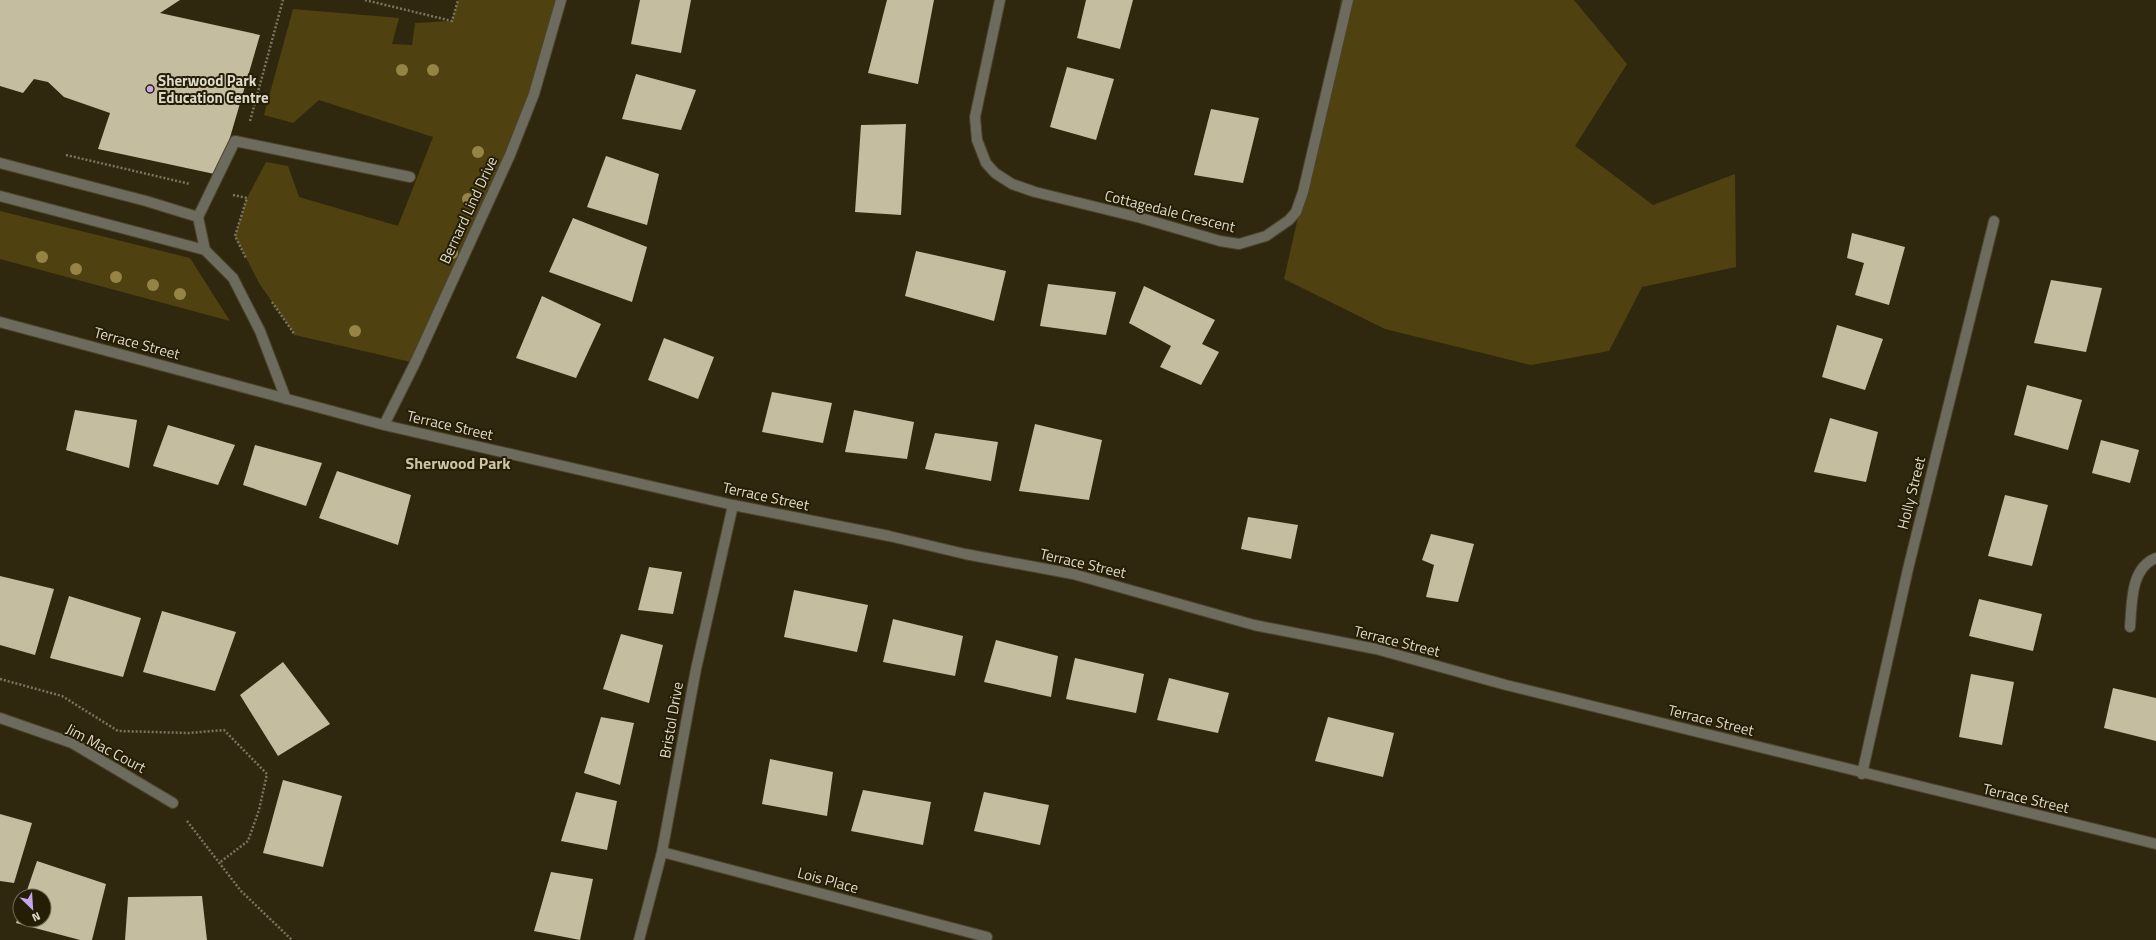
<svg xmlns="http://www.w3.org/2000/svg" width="2156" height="940" font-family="'Titillium Web',sans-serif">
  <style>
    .green { fill: #4f4210 }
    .building { fill: #c5bd9f }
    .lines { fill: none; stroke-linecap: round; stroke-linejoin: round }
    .minor-casing { stroke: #4b452c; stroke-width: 12 }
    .path { stroke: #7b7560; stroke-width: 2.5; stroke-dasharray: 2 2; stroke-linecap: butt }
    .minor { stroke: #6d6a5e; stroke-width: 10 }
    .tree { fill: #958446 }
    .poi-dot { fill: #c7a6ef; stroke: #251e05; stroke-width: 1.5 }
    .labels { text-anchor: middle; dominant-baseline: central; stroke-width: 4; stroke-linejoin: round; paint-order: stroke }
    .poi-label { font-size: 15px; font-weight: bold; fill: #dfdbcc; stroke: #251e05; text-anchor: start }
    .street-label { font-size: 15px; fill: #dfdbcc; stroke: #251e05 }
    .neighbourhood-label { font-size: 16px; font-weight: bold; fill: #cdc4a6; stroke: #251e05 }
  </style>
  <rect width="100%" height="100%" fill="#2f280e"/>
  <path class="green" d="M458,0H561L534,94L415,363L295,335L259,283L235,236L247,198L266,162L288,166L299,197L398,226L433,137L319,100L293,123L264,115L293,9L399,18L392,44L412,45L415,23L452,21Z
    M1341,0H1574L1627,64L1575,146L1653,205L1735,174L1736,267L1642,287L1609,351L1531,365L1385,329L1284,279L1319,125Z
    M0,211L190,258L230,321L0,259Z"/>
  <path class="building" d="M0,0H180L160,13L260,35L219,175L98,149L110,113L64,97L48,82L34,79L23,93L0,86Z
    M640,0H691L681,53L631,44Z
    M887,0H934L918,84L868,73Z
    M1086,0H1133L1120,49L1077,38Z
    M1067,67L1114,79L1096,140L1050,127Z
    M636,74L696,90L681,130L622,119Z
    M1211,109L1259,118L1243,183L1194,175Z
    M906,124L901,215L855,212L861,125Z
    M606,156L659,174L647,225L587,207Z
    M573,218L647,247L632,302L549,272Z
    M1852,233L1905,247L1889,305L1855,295L1864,263L1847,258Z
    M916,251L1006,271L994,321L905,296Z
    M2051,280L2102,288L2086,352L2034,343Z
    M1048,284L1116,292L1106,335L1040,326Z
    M1144,286L1215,320L1202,344L1219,352L1201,385L1160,367L1171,346L1129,323Z
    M542,296L601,324L576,378L516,358Z
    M1837,325L1883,339L1865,390L1822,377Z
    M664,338L714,357L698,399L648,380Z
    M2027,385L2082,400L2068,450L2014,435Z
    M772,392L832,403L823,443L762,432Z
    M75,410L137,420L129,468L66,450Z
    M854,410L914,422L907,459L845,452Z
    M1830,418L1878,432L1866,482L1814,472Z
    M1035,424L1102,440L1089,500L1019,491Z
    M168,425L235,445L218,485L153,466Z
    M935,433L998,442L991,481L925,469Z
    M2101,440L2139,450L2130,483L2092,473Z
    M255,445L322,463L306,506L243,485Z
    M337,471L411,495L398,545L319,518Z
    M2005,495L2048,505L2032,566L1988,556Z
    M1248,517L1298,525L1291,559L1241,549Z
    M1431,534L1474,544L1458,602L1426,597L1434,565L1422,560Z
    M649,567L682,572L673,614L638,610Z
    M0,576L54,589L35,655L0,645Z
    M794,590L868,605L857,652L784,637Z
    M69,596L141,618L123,677L50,658Z
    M1979,599L2042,614L2033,651L1969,636Z
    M162,611L236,632L215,691L143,672Z
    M893,619L963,636L955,676L883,662Z
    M621,634L663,645L649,703L603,689Z
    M996,640L1058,656L1051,697L984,682Z
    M1075,658L1144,674L1136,713L1066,699Z
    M283,662L330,724L278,756L240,695Z
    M1971,674L2014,682L2002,745L1959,737Z
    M1169,678L1229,693L1218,733L1157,720Z
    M2113,688L2156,698V741L2104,728Z
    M601,717L634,723L620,785L584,773Z
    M1328,717L1394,733L1383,777L1315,761Z
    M770,759L833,772L827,816L762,804Z
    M283,780L342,796L323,867L263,853Z
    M863,790L931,802L923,845L851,831Z
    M576,792L617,801L607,850L561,841Z
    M984,792L1049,805L1040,845L974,831Z
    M0,814L32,823L14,883L0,881Z
    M37,861L106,884L92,940H80L16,923L20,911V920H44V896H25Z
    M551,872L593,879L580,940L534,931Z
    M202,896L207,940H125L128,897Z"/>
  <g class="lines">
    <defs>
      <path id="minor" d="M1000,0L975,117L977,140L986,163L995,173L1012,184L1035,192L1141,218L1220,241L1239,244L1266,236L1289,220L1296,212L1303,192L1348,0
        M0,163L146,201L198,217L205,250
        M0,196L205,250L233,278L260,331L286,399
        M198,217L235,141L410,177
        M0,322L384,425L733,505L889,536L965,554L1073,574L1254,625L1376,649L1506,685L2156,844
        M384,425L415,363L510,155L534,94L561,0
        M2130,627C2132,604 2130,568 2156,558
        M0,718L72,743L173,803
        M1862,774L1908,569L1994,221
        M662,852L987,937
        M639,940L662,852L696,669L733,505"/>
    </defs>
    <use href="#minor" class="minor-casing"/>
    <path class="path" d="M365,0L452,21L458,0
      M250,121L283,0
      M66,155L190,184
      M233,195L247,198L235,236L246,258
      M272,302L295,335
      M0,679L62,696L118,731L189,733L224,730L267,774L259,810L248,841L219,863
      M187,821L241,891L292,940"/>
    <use href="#minor" class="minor"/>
  </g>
  <g class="tree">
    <circle cx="402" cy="70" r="6"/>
    <circle cx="433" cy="70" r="6"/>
    <circle cx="478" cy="152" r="6"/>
    <circle cx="468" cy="199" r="6"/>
    <circle cx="452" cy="253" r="6"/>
    <circle cx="42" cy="257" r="6"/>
    <circle cx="76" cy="269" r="6"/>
    <circle cx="116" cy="277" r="6"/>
    <circle cx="153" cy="285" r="6"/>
    <circle cx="180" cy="294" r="6"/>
    <circle cx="355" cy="331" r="6"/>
  </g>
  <circle class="poi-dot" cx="150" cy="89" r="4"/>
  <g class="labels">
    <g class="poi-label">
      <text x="158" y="80">Sherwood Park<tspan x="158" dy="17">Education Centre</tspan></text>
    </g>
    <g class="street-label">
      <text transform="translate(468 210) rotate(-65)">Bernard Lind Drive</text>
      <text transform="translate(1170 211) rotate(14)">Cottagedale Crescent</text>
      <text transform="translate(137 343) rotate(15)">Terrace Street</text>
      <text transform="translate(450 425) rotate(13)">Terrace Street</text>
      <text transform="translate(1911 493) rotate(-76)">Holly Street</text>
      <text transform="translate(766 496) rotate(12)">Terrace Street</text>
      <text transform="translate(1083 563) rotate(13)">Terrace Street</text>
      <text transform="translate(1397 641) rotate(14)">Terrace Street</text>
      <text transform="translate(671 720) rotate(-80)">Bristol Drive</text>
      <text transform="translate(1711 720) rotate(14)">Terrace Street</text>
      <text transform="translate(106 748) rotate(28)">Jim Mac Court</text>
      <text transform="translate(2026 798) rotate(13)">Terrace Street</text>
      <text transform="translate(828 880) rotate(15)">Lois Place</text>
    </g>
    <g class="neighbourhood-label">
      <text x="458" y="463">Sherwood Park</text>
    </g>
  </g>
  <g transform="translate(32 908) rotate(155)"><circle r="19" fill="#251e05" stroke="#6f6a55"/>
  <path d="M0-3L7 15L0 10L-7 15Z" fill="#c7a6ef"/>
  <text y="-6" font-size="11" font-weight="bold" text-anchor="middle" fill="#dfdbcc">N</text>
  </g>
</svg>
